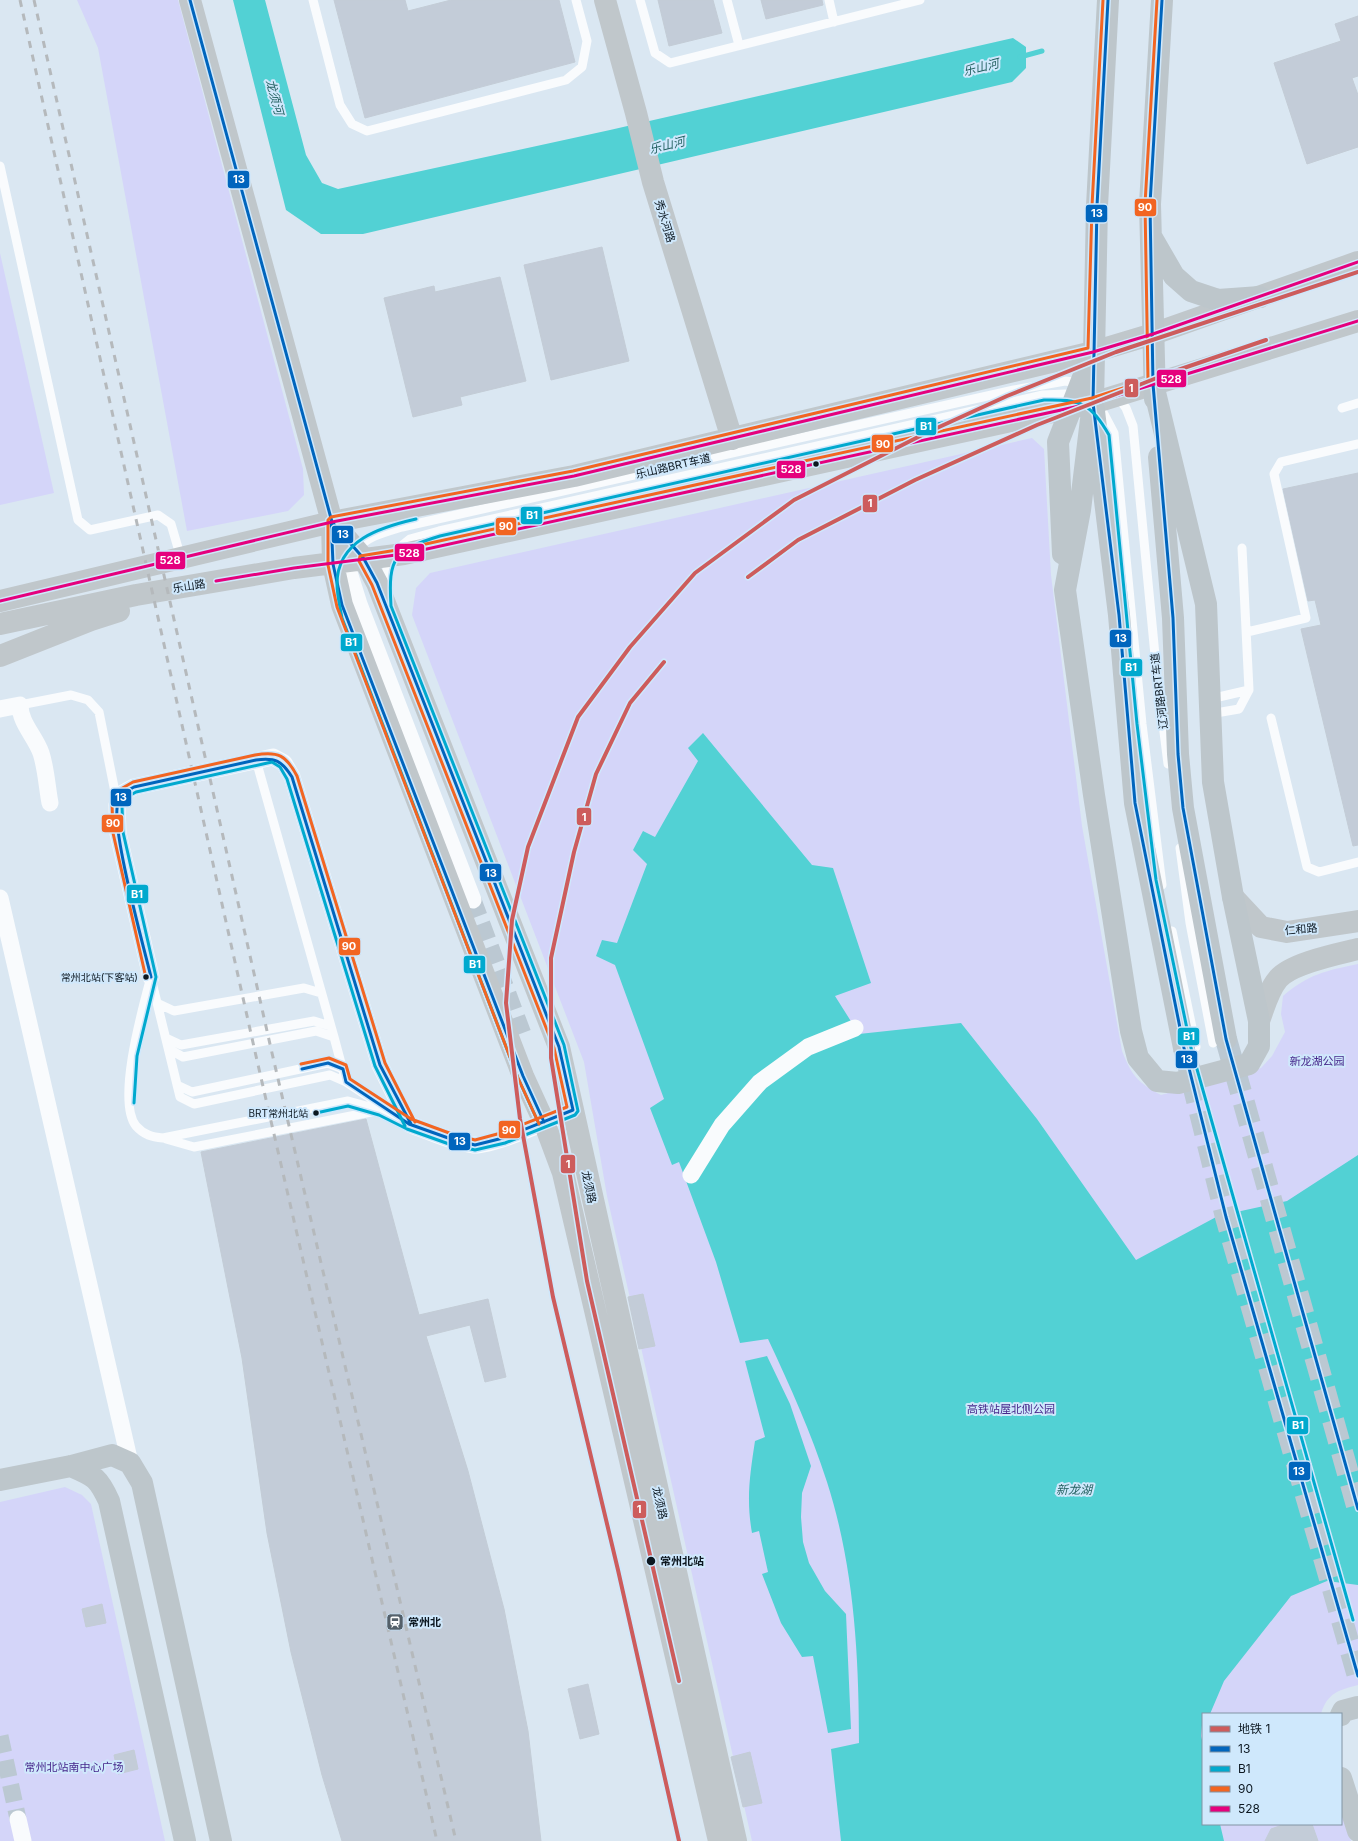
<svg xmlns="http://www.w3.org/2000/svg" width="1358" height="1841" font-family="Inter,'Noto Sans SC',sans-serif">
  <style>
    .green { fill: #d4d5f9 }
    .water { fill: #52d1d4 }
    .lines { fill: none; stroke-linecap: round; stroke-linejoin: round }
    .stream { stroke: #52d1d4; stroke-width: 5 }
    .building { fill: #c3ccd8; stroke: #c3ccd6 }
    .street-tunnel { stroke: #bbc8d2; stroke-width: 17; stroke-dasharray: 17 8; stroke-linecap: butt }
    .primary-tunnel { stroke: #bbc8d2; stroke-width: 22; stroke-dasharray: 22 11; stroke-linecap: butt }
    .lane { stroke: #f9fbfd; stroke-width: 9 }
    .street { stroke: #f9fbfd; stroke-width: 17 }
    .secondary { stroke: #c0c7cb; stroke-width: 22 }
    .primary { stroke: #bdc6cb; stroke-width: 22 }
    .rail { stroke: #b5b9bc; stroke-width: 3; stroke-dasharray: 7 7; stroke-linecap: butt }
    .bus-1-casing { stroke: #cfe8fc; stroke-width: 6 }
    .bus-2-casing { stroke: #cfe8fc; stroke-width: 6 }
    .bus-3-casing { stroke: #cfe8fc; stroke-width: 6 }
    .bus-4-casing { stroke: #cfe8fc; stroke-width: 6 }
    .bus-1 { stroke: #0065bd; stroke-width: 3 }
    .bus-2 { stroke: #00a9ce; stroke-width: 3 }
    .bus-3 { stroke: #f26522; stroke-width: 3 }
    .bus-4 { stroke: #e5007d; stroke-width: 3 }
    .metro-1-casing { stroke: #cfe8fc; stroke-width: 7 }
    .metro-1 { stroke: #cd5c5c; stroke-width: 4 }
    .bus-dot { fill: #0c1720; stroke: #cfe8fc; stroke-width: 1.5 }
    .labels { text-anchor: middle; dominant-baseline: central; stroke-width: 4; stroke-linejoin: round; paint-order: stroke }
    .bus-label { font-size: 10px; fill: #0c1720; stroke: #cfe8fc; text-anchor: end }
    .street-label { font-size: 11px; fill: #0c1720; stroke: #cfe8fc }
    .park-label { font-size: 11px; fill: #46278b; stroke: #cfe8fc }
    .stop-label { font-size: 11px; font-weight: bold; fill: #0c1720; stroke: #cfe8fc; text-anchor: start }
    .poi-label { font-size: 11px; font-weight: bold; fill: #0c1720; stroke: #cfe8fc; text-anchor: start }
    .water-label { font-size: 12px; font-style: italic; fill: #246161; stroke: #cfe8fc }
    .line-badge { stroke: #cfe8fc; stroke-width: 1.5 }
    .badge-label { font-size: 11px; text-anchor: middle; font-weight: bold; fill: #fff }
  </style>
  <rect width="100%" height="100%" fill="#dae7f2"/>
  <path class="green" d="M77,0H178L303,469L304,495L288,511L187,531L98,48Z
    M0,253L54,493L0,505Z
    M1032,438L1044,449L1051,575L1082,826L1122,1051C1132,1076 1137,1082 1161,1095L1261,1068L1272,1056L1285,1032L1281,1014L1283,996C1309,974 1325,971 1358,964V1685C1339,1690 1327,1693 1321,1714H1203V1824H1341V1810L1351,1841H752L607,1196L584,1062L412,615L416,588L430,573Z
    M65,1487L82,1495L91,1504L165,1841H0V1502Z"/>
  <path class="water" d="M233,0H265L306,155L322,183L338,189L610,130L1013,38L1026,47V68L1012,82L363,234H321L286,210Z
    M703,733L812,865L833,868L871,983L835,996L859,1034L961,1023L1037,1119L1136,1260L1218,1216L1287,1201L1358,1155V1585L1327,1581L1291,1596L1224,1681L1210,1714H1203L1201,1736L1203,1744V1824H1220L1224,1841H841L831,1749L859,1743C859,1655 854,1566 827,1482C811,1432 790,1386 768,1339L740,1343L716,1262L679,1162L672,1165L650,1108L664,1099L615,965L596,956L602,940L617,943L647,864L633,850L643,831L655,837L698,761L688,748Z
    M767,1356L790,1404L811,1466L802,1493L801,1517L803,1542L809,1563L825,1591L846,1614L851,1729L828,1733L813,1656L802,1657L781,1623L762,1574L768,1572L759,1531L752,1533C746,1499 750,1474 755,1441L765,1437L745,1361Z"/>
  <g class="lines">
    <path class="stream" d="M1020,57L1042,51"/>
  </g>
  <path class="building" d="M334,0H405L408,11L451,0H559L575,62L365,118Z
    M658,0H713L722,33L669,46Z
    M761,0H822L823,5L766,19Z
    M1358,16V76L1352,78L1358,95V147L1307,164L1274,63L1341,41L1335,24Z
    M602,247L629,361L551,380L524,265Z
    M500,277L526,381L460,397L462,405L413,417L384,298L434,286L435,292Z
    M1358,473V845L1353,846L1301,629L1321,625L1315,600L1308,601L1283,489Z
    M366,1119L419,1315L488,1299L506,1377L485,1382L470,1325L426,1336L468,1471L504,1609L528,1731L541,1841H342L322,1775L291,1652L267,1533L242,1358L201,1152Z
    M643,1294L655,1346L639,1349L628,1297Z
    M102,1604L106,1623L86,1627L82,1609Z
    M588,1684L599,1734L580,1739L568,1689Z
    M134,1750L138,1769L118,1774L114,1755Z
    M750,1752L762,1803L743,1807L731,1757Z
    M1285,1824H1312L1318,1841H1265L1271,1829Z"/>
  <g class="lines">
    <path class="street-tunnel" d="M473,900L523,1034
      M0,1736L18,1819"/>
    <path class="primary-tunnel" d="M1226,1039L1358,1509
      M1184,1048L1226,1217L1358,1676"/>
    <path class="lane" d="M313,0L340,105L352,124L367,131L566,80L582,67L587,41L576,0
      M640,0L655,53L670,63L920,0
      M727,0L739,45
      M829,0L834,22
      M0,166L78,520L90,530L158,515L171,524L181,558
      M1116,395L1126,408L1133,426L1157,676L1168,764
      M1342,408L1358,403
      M1099,409L1104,414L1114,433L1142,724L1162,885
      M356,550C367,536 386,532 402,527L1014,390L1065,381L1081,383
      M384,587L389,556L410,539L439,531L1043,395L1065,394L1076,395
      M1247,632L1306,618L1274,474L1281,462L1358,444
      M1210,699L1249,690
      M20,705L71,695L88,700L99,712L117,802
      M1210,714L1239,709L1249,690L1242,548
      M1271,718L1307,867L1319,872L1358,862
      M256,760L334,1037
      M1180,848L1190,923L1213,1043
      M1172,931L1196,1047
      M151,977C143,1007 116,1101 136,1126C144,1135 152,1137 163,1138L348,1101L381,1110L406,1122
      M151,978L180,1097L194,1104L330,1075L346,1082L387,1109
      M157,1003L174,1011L304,988L321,993
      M166,1038L181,1045L314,1021L330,1026
      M169,1049L183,1057L316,1031L334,1037L346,1082
      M177,1085L192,1092L328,1063L343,1069
      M166,1139L194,1147L376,1111"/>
    <path class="street" d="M342,550L359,604L473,900
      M0,709L20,705C20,723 35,736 41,753C46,768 47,787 50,803
      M0,898L130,1463
      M151,977L118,833L117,805L123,793L134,787L273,757L284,763L292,777L380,1065L409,1124C430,1132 452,1142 474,1145C494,1146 552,1119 573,1110
      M691,1175L722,1125L760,1082L808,1047L855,1028
      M18,1819L23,1841"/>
    <path class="secondary" d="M190,0L332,522L333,564L342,605L523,1076L544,1122L563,1173L719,1841
      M605,0L636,113L653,182L732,439
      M332,522L364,559L377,583L559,1047L736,1841
      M0,601L332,522L574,476L1093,352L1153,334L1358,262
      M0,624L136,595L294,568L404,554L1093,403L1358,321
      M0,656L91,620L119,611
      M1233,897L1261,927L1287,932L1358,921
      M1259,1021C1264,1008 1268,991 1278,979C1291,963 1338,954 1358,949"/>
    <path class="primary" d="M1108,0L1097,206L1093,403L1119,615L1135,803L1184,1048
      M1152,238L1174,276L1191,291L1218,300L1260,297
      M1155,399L1150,204L1162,0
      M1093,403L1080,510L1065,590L1094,795L1131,1031L1138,1058L1157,1081L1178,1083L1249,1064L1259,1046V1021L1233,897L1213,782L1206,604L1153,384
      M1159,457L1173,618L1178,754L1183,808L1226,1039
      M1063,554L1058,442L1089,362
      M71,1466C94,1476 98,1477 109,1501L185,1841
      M0,1480L71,1466L112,1455L130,1463L142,1483L221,1841
      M1341,1715L1343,1711L1358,1707
      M1341,1778L1358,1831"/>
    <path class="rail" d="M20,0L256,1056L437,1841
      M34,0L272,1053L456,1841"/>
    <defs>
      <path id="bus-1" d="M190,0L332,522L364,559L377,583L559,1047L573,1110L503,1138L475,1145L451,1139L409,1124L346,1082L343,1069L328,1063L302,1069
        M1108,0L1097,206L1093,403L1119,615L1135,803L1184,1048L1226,1217L1358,1676
        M1162,0L1150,204L1153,384L1173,618L1178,754L1183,808L1226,1039L1358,1509
        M331,517L333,564L342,605L523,1076L544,1122
        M151,977C144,948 110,825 118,804C121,794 126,791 134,787L256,760C275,757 282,761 292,777L380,1065L411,1124"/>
      <path id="bus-2" d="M416,519C381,527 337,540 337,584C337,595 340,607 342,618L518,1078L539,1124
        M134,1103L137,1056L156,977L123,832L122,806L127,797L136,792L272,762L280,767L287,779L375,1066L405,1126
        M316,1113L348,1106L379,1115L407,1129L449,1144L475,1150L505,1143L575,1115L578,1111L564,1045L391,606C388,557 394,550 440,536L1044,400C1080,399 1091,403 1109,435L1137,724L1156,880L1191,1048L1353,1620"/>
      <path id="bus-3" d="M146,978L113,833L112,803L119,790L133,782L255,755C278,751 286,755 297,776L385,1063L415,1122
        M301,1064L329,1058L346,1065L350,1079L411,1119L452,1134L475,1140L501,1133L567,1107L554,1048L372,585L359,561L360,556L403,549L1092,398L1148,380L1145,204L1157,0
        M539,1124L518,1078L337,607L328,565V520L331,517L573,471L1088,348L1092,206L1103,0"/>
      <path id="bus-4" d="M216,581L294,568L404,554L1093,403L1358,321
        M0,601L332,522L574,476L1093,352L1153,334L1358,262"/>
    </defs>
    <use href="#bus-1" class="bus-1-casing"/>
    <use href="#bus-2" class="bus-2-casing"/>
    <use href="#bus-3" class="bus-3-casing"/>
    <use href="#bus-4" class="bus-4-casing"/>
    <use href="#bus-1" class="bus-1"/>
    <use href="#bus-2" class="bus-2"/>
    <use href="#bus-3" class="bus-3"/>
    <use href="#bus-4" class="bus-4"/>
    <defs>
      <path id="metro-1" d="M748,577L798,540L915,480L1037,425L1172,372L1266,340
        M664,662L630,703L596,774L574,852L551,958V1058L587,1281L679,1681
        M679,1841L618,1570L553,1297L520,1119L506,1003L512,920L528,847L578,717L630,647L695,573L794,500L926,433L1007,396L1116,352L1358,272"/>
    </defs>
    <use href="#metro-1" class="metro-1-casing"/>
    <use href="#metro-1" class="metro-1"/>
  </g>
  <defs>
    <symbol id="station-square" viewBox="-11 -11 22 22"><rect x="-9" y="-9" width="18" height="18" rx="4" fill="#54606a" stroke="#cfe8fc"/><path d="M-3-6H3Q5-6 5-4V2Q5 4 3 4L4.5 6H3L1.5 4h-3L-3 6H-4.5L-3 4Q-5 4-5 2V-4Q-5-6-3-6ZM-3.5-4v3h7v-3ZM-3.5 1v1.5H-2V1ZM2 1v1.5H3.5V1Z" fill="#fff"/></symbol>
  </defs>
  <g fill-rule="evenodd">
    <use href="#station-square" x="385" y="1612" width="20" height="20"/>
  </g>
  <g class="bus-dot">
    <circle cx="816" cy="464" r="3.5"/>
    <circle cx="146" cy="977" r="3.5"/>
    <circle cx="316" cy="1113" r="3.5"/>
    <circle cx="651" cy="1561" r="5"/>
  </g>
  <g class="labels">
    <g class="bus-label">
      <text x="138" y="977">常州北站(下客站)</text>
      <text x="308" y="1113">BRT常州北站</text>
    </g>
    <g class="street-label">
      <text transform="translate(665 221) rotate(73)">秀水河路</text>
      <text transform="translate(673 466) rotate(-13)">乐山路BRT车道</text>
      <text transform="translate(189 586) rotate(-9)">乐山路</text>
      <text transform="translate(1159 691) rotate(-97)">辽河路BRT车道</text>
      <text transform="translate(1301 929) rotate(-5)">仁和路</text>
      <text transform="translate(589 1187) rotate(78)">龙须路</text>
      <text transform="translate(660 1503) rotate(77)">龙须路</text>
    </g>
    <g class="park-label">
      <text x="1317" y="1061">新龙湖公园</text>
      <text x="1011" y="1409">高铁站屋北侧公园</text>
      <text x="74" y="1767">常州北站南中心广场</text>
    </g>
    <g class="stop-label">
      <text x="660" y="1561">常州北站</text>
    </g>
    <g class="poi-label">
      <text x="408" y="1622">常州北</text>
    </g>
    <g class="water-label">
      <text transform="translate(981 67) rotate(-14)">乐山河</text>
      <text transform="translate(275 97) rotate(75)">龙须河</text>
      <text transform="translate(667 145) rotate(-14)">乐山河</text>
      <text x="1074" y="1489">新龙湖</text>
    </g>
  </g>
  <g class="line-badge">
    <rect x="227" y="170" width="23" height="19" rx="4" fill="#0065bd"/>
    <rect x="1134" y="198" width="23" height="19" rx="4" fill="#f26522"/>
    <rect x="1085" y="204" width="23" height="19" rx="4" fill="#0065bd"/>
    <rect x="1156" y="369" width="31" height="19" rx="4" fill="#e5007d"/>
    <rect x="1124" y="378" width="15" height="20" rx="4" fill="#cd5c5c"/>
    <rect x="915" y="417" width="22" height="19" rx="4" fill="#00a9ce"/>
    <rect x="871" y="434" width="23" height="19" rx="4" fill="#f26522"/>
    <rect x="776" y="460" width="30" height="19" rx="4" fill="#e5007d"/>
    <rect x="862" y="494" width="16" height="19" rx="4" fill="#cd5c5c"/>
    <rect x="520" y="506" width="23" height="19" rx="4" fill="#00a9ce"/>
    <rect x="495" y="517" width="22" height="19" rx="4" fill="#f26522"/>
    <rect x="331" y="525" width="23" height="19" rx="4" fill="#0065bd"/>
    <rect x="394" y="543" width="31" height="19" rx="4" fill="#e5007d"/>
    <rect x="155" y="551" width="31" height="19" rx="4" fill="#e5007d"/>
    <rect x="1109" y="629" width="23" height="19" rx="4" fill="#0065bd"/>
    <rect x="340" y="633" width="23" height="19" rx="4" fill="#00a9ce"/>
    <rect x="1120" y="658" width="23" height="19" rx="4" fill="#00a9ce"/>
    <rect x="110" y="788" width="22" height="19" rx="4" fill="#0065bd"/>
    <rect x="576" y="807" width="16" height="19" rx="4" fill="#cd5c5c"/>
    <rect x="101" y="814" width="23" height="19" rx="4" fill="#f26522"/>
    <rect x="479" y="863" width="23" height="19" rx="4" fill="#0065bd"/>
    <rect x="126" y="884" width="23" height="20" rx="4" fill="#00a9ce"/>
    <rect x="338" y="937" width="23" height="19" rx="4" fill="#f26522"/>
    <rect x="463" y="955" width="23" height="19" rx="4" fill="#00a9ce"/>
    <rect x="1177" y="1027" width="23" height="19" rx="4" fill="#00a9ce"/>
    <rect x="1175" y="1050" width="23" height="19" rx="4" fill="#0065bd"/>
    <rect x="498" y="1120" width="23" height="19" rx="4" fill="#f26522"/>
    <rect x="448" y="1132" width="23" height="19" rx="4" fill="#0065bd"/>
    <rect x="560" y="1154" width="16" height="20" rx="4" fill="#cd5c5c"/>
    <rect x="1286" y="1416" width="23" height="19" rx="4" fill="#00a9ce"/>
    <rect x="1288" y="1461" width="23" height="20" rx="4" fill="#0065bd"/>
    <rect x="632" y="1500" width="15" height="19" rx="4" fill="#cd5c5c"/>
  </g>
  <g class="badge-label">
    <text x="239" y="183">13</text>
    <text x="1145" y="211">90</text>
    <text x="1097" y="217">13</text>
    <text x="1171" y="383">528</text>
    <text x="1131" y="392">1</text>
    <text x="926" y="430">B1</text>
    <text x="883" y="448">90</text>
    <text x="791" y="473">528</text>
    <text x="870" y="507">1</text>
    <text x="532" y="519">B1</text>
    <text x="506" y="530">90</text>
    <text x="343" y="538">13</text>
    <text x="409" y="557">528</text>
    <text x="170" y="564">528</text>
    <text x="1121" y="642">13</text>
    <text x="351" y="646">B1</text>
    <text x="1131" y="671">B1</text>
    <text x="121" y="801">13</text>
    <text x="584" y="821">1</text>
    <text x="113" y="827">90</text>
    <text x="491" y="877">13</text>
    <text x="137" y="898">B1</text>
    <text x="349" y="950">90</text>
    <text x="475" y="968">B1</text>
    <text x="1189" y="1040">B1</text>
    <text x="1187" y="1063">13</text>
    <text x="509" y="1134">90</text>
    <text x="460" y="1145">13</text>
    <text x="568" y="1168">1</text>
    <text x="1298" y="1429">B1</text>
    <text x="1299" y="1475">13</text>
    <text x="639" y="1513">1</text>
  </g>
  <rect x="1202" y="1713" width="140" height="112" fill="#cfe8fc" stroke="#8194a4"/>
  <rect x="1210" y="1726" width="20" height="6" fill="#cd5c5c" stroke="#8194a4"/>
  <text x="1238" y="1733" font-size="12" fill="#0c1720">地铁 1</text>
  <rect x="1210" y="1746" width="20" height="6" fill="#0065bd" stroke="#8194a4"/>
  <text x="1238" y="1753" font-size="12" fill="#0c1720">13</text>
  <rect x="1210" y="1766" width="20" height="6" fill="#00a9ce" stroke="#8194a4"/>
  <text x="1238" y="1773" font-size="12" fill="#0c1720">B1</text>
  <rect x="1210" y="1786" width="20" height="6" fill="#f26522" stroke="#8194a4"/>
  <text x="1238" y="1793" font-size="12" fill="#0c1720">90</text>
  <rect x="1210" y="1806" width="20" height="6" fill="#e5007d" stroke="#8194a4"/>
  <text x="1238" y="1813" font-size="12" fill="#0c1720">528</text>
</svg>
